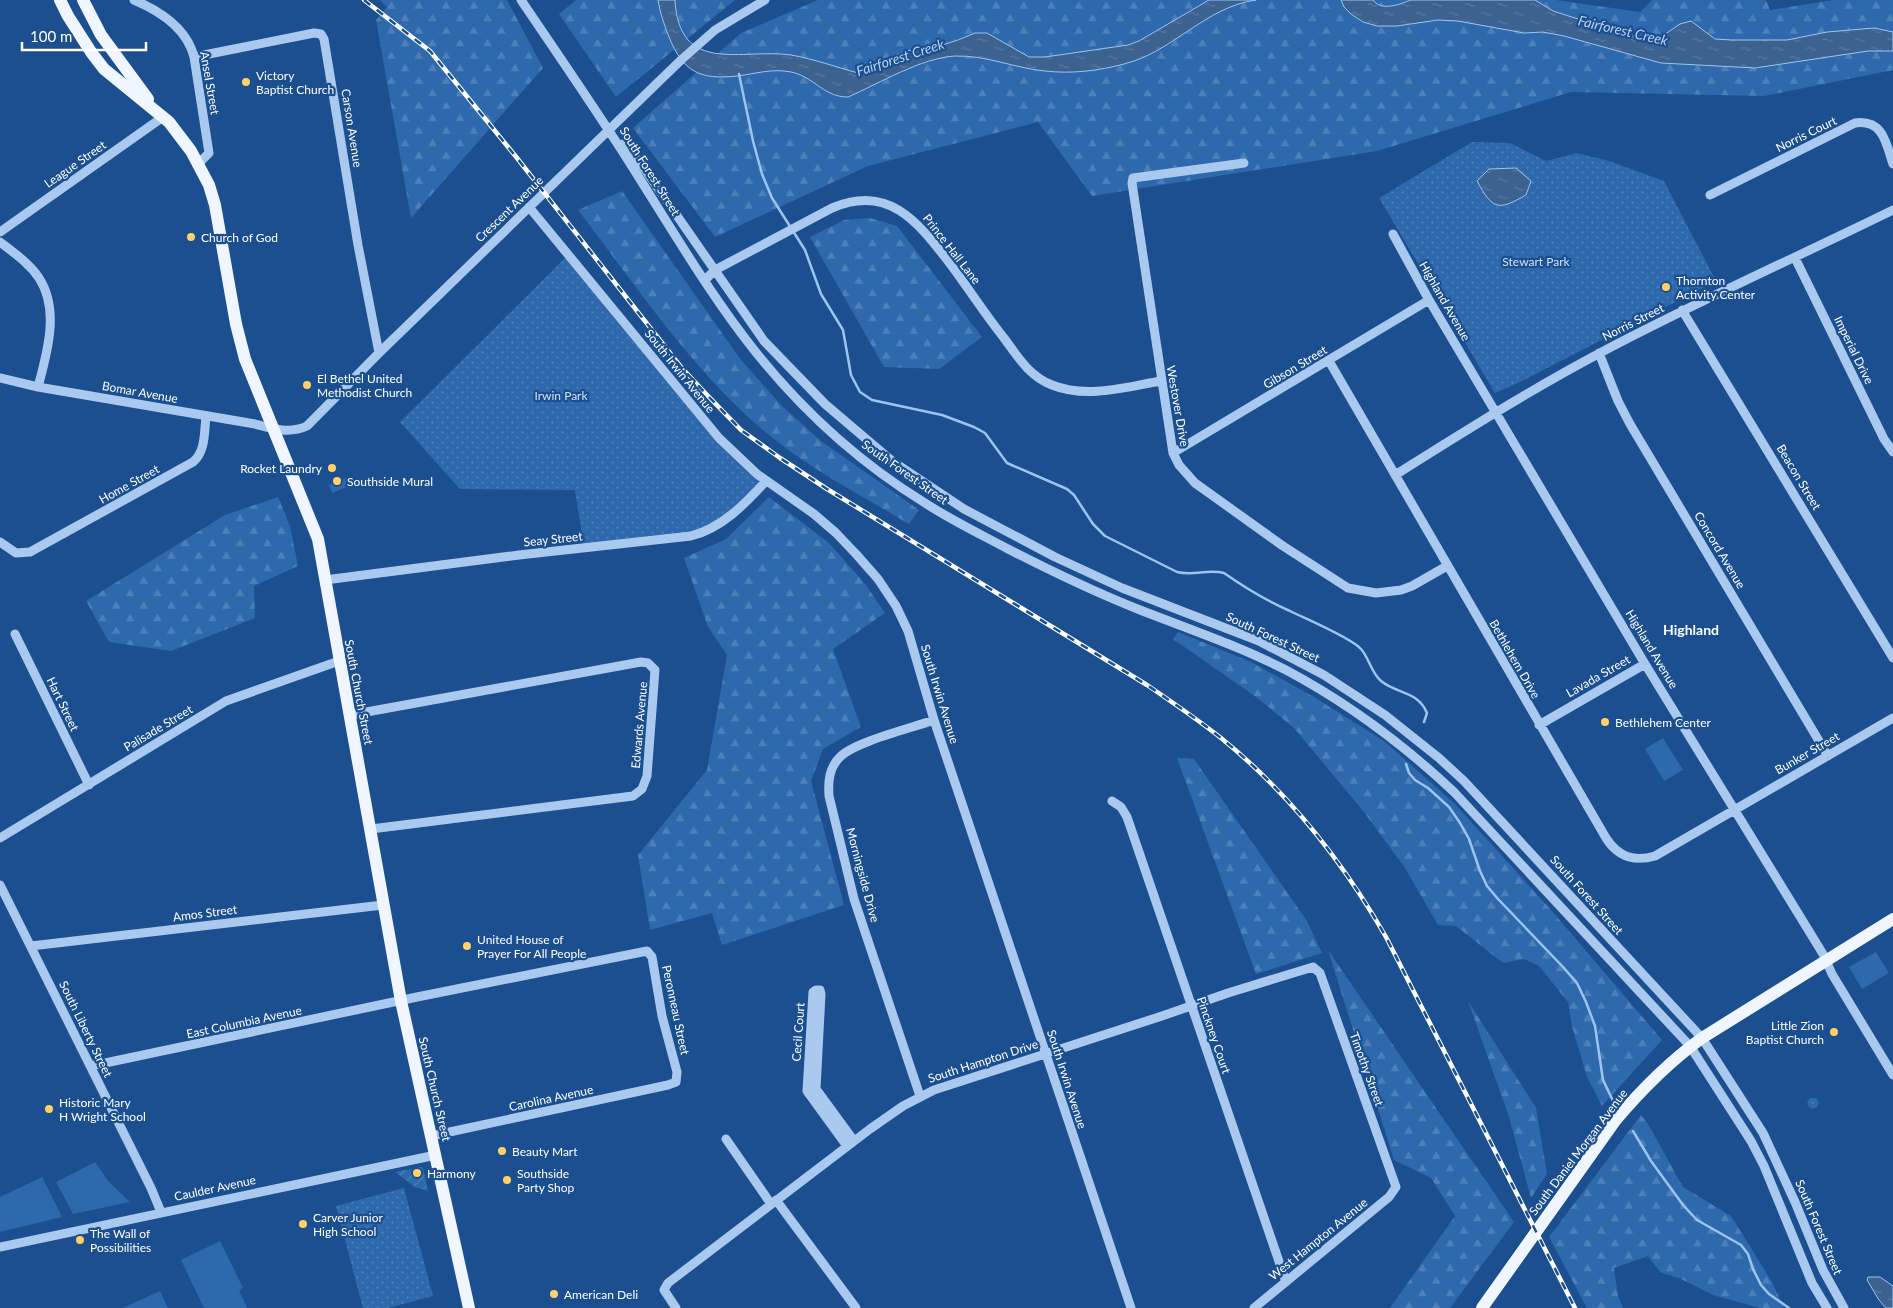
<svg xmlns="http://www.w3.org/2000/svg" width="1893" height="1308" font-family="Lato,sans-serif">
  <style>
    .grass { fill: #2e69ad }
    .forest { fill: url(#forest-firs) }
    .park { fill: url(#park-dots) }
    .garden { fill: url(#garden-furrows) }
    .water { fill: url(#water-ripples); stroke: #9cc4f0 }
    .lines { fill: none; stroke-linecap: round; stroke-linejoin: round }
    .stream { stroke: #9cc4f0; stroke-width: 2.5 }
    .minor { stroke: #a9c9ee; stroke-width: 9 }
    .major { stroke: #f0f6ff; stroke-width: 12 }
    .rail-casing { stroke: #fff; stroke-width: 4.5 }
    .rail { stroke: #1b4f8f; stroke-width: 2.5; stroke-dasharray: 8; stroke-linecap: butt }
    .poi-dot { fill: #ffd166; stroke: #1b4f8f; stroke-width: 2 }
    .labels { text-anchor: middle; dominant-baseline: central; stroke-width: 4.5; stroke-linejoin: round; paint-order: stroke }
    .poi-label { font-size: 12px; fill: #fff; stroke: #1b4f8f; text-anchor: start }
    .street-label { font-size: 12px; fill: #fff; stroke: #1b4f8f }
    .park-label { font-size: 12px; fill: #cfe3fa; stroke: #1b4f8f }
    .water-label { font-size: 14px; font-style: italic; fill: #b5d3f5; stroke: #1b4f8f }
    .neighbourhood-label { font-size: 14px; font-weight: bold; fill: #fff; stroke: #1b4f8f }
  </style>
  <defs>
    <pattern id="forest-firs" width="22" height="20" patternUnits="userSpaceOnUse" patternTransform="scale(1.25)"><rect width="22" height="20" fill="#2e69ad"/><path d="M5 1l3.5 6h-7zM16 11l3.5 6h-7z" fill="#4d80b9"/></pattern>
    <pattern id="park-dots" width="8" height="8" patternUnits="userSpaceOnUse" patternTransform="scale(1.25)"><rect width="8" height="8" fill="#2e69ad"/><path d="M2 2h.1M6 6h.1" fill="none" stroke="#4d80b9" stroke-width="1.8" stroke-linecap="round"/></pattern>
    <pattern id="garden-furrows" width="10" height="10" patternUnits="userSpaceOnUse" patternTransform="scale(1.25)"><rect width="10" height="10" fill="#2e69ad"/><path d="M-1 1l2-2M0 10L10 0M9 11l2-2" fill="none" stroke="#4d80b9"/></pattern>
    <pattern id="water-ripples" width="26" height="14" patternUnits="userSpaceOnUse" patternTransform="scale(1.25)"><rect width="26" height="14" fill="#3c6290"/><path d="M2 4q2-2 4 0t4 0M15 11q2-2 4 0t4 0" fill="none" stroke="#597aa1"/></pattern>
  </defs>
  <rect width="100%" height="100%" fill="#1b4f8f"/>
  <path class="grass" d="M346,478L349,486L332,493L329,485Z
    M1663,738L1683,770L1664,781L1645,749Z
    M1876,952L1889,973L1862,989L1849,967Z
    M95,1162L109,1182L130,1202L73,1214L56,1182Z
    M42,1177L62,1217L0,1232V1197Z
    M220,1241L243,1288L239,1290L247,1308H204L181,1260Z
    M160,1291L168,1308H123Z"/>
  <path class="forest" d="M380,0H507L543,68L411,218L376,20L387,7Z
    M576,0H735L616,97L559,14Z
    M818,0H1556L1640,12L1652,0H1766L1770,10L1834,0H1893V70L1764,96L1571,92L1377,151L1092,196L1038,122L868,166L715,237L633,128L741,33Z
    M622,191L741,360L782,406L821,441L919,510L909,524C857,493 802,465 757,425C687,363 634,283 578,210Z
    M870,218L897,226L982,337L939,369L884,367L810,237L844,220Z
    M278,497L290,526L298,566L254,586L255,618L171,651L109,642L86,601L225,515Z
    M769,497L829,543L866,585L885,613L833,649L861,727L823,749L811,781L844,905L722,945L712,913L650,930L638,855L707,770L727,655L708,627L684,558L726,539Z
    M1178,632L1251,662L1314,697L1384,741L1454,803L1552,911L1662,1040L1602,1106L1587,1077L1572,1026L1568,1002L1539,966L1524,959L1503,963L1456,926L1438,925L1405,868L1364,812L1294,728L1256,697L1173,639Z
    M1177,758L1194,759L1307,921L1322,953L1256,974Z
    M1328,950L1514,1222L1450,1308H1390L1455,1216L1431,1178L1394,1160Z
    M1468,1001L1536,1108L1547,1174L1531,1198L1509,1117Z
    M1641,1115L1648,1124L1683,1187L1731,1216L1772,1282L1784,1308H1760L1713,1295L1681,1279L1660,1272L1648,1256L1614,1268L1618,1296L1623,1308H1587L1549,1237Z"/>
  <path class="park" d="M1472,142L1510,143L1546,161L1577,153L1609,161L1664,181L1716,281L1518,383L1495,393L1379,198Z
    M569,254L697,412L766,481L706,531L584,548L575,490L460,489L400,422Z
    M1807.5 1103a5.5 5.5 0 1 1 11 0a5.5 5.5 0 1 1-11 0Z
    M404,1188L433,1296L388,1308H363L336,1206Z"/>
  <path class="garden" d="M421,1167L423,1168L428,1191L415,1187L395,1172Z"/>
  <path class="water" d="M658,0H675C679,76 742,48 791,55C814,59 836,67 858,73L865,72L884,60L906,51L939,46L958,40L975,33H987L1029,57H1045L1128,45L1139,41L1209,0H1256C1205,7 1173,52 1124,64C1098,71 1071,74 1045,71C1014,68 986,55 955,56C921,58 880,83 848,97C823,97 815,77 791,72C772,68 755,74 737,76C700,80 683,72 669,37C664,24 660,13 658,0Z
    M1341,0H1373C1382,12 1400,4 1411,0H1535L1553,11L1644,40L1658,39L1680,24L1691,21L1715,39L1732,40H1787L1827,32L1874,28L1893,32V51H1868L1755,68L1661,63L1564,36L1543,32L1524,33L1458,21L1438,20L1397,26H1377L1363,22L1351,14L1344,7Z
    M1516,168L1531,181L1526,195C1498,211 1493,210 1477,181L1489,169Z
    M1868,1277H1880L1893,1286V1308H1886L1879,1300L1867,1280Z"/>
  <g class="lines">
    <path class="stream" d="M739,74L753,141L762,174L772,198L805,250L821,294L843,330L851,375L860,392L872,400L942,415L974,427L985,433L1007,463L1067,489L1074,495L1093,524L1105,536L1177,572C1193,576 1208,569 1224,573C1244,587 1267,601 1290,611C1306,619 1350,637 1361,649C1369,658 1371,672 1381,681C1397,694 1418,691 1427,713L1424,722
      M1406,764L1409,773L1415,780L1428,788L1449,807L1460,823L1469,839L1480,871L1487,886L1498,899L1563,967L1577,983L1586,1002L1595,1026L1603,1080L1614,1103
      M1633,1131L1651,1161L1683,1205L1697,1220L1741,1245L1748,1254L1753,1269L1761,1285L1769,1294L1789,1308"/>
    <path class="minor" d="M134,0C160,11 187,28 194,57L209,153L198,164
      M521,0C559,56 597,111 633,168C669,225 704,284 744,337C794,403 855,460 925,503C951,520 980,534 1008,549C1051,571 1094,592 1140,610C1189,629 1239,646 1286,670C1348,703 1403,744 1454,792L1690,1046L1751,1141L1764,1166L1812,1283L1827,1308
      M194,57L314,33L321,34L324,39L358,245L379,353
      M623,144L639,161L764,341L825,404L892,461L964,509L1055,557L1122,588L1259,641L1324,675L1385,715L1439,758L1464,781L1702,1038L1763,1133L1795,1202L1823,1270L1844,1308
      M1244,163L1133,178L1132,183L1173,453L1179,465L1195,483L1283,546L1348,588L1376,593L1401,590L1412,586L1447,566
      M1710,195L1855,123C1883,119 1886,143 1893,164
      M529,207L719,438L757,474L814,514L836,533L856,554L878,579L896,606L908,631L934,720L1131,1308
      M0,232L163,117
      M1393,234L1429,300L1645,664L1823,954L1832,974L1893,1075
      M0,242C14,253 29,263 39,278C60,310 47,353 38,387
      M1795,258L1884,439L1893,452
      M705,280L715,270L832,208C888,184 917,221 948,261C967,286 984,313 1004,338C1018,357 1029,376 1052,385C1087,399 1126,387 1161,381
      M1682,310L1893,658
      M1599,353L1618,401L1630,424L1828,756
      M1329,361L1606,838C1618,857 1634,862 1655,856L1893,718
      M0,378L38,387L255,424C273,429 290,434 307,426L379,353L681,60L715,30L765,0
      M1173,453L1429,300
      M1395,475C1462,433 1530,390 1600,353C1696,302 1795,258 1893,210
      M0,542L16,553L30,552L193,462C206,451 204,432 206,417
      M325,580L519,555L691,536C722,528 745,504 766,481
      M15,634L89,785
      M350,715L641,662L648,663L655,670L647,776L642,789L633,796L371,829
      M1539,725L1645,664
      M1112,801L1121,807L1127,817L1286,1282
      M0,838L226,701L339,661
      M0,885L151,1188L161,1212
      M31,946L383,905
      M91,1066L417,997L647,951L652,957L662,1016L677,1072L676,1082L668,1085L431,1136
      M920,1096L854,899L829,796C828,781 829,768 840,757C854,742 912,728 934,720
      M726,1139L771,1204
      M847,1146L807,1091L813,992L816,990H820L821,994L816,1089L854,1141
      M776,1200L856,1308
      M0,1247L436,1155
      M676,1308L664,1290L668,1283L870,1129L903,1106L934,1090L1162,1016L1228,993L1313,967L1320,973L1396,1187L1389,1197L1254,1308"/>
    <path class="major" d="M60,0L68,16L91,52L104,69L169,122L191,151L209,185L215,205L236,324L245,359L318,539L401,1001L469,1308
      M83,0L101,35L148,99
      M1482,1308L1615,1121C1641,1090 1669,1062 1702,1038L1893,919"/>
    <defs>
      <path id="rail" d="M364,0L430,51L517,158L681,367L708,396L741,430L780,458L827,489L1147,685C1172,702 1197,719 1221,738C1289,793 1343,862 1386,937L1575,1308"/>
    </defs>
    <use href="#rail" class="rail-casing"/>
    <use href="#rail" class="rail"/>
  </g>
  <g class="poi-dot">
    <circle cx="246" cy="82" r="5"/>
    <circle cx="191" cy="237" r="5"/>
    <circle cx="1666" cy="287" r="5"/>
    <circle cx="307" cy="385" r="5"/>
    <circle cx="332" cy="468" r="5"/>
    <circle cx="337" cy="481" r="5"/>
    <circle cx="1605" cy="722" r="5"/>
    <circle cx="467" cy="946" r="5"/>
    <circle cx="1834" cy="1032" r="5"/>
    <circle cx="49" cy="1109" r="5"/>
    <circle cx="502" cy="1151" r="5"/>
    <circle cx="417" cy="1173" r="5"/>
    <circle cx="507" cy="1180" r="5"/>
    <circle cx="303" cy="1224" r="5"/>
    <circle cx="80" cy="1240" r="5"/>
    <circle cx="554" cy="1294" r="5"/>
  </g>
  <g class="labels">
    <g class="poi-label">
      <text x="256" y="75">Victory<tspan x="256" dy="14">Baptist Church</tspan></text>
      <text x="201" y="237">Church of God</text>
      <text x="1676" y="280">Thornton<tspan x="1676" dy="14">Activity Center</tspan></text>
      <text x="317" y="378">El Bethel United<tspan x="317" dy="14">Methodist Church</tspan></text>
      <text x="322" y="468" text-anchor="end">Rocket Laundry</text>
      <text x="347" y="481">Southside Mural</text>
      <text x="1615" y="722">Bethlehem Center</text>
      <text x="477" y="939">United House of<tspan x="477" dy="14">Prayer For All People</tspan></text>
      <text x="1824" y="1025" text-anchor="end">Little Zion<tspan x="1824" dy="14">Baptist Church</tspan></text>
      <text x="59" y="1102">Historic Mary<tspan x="59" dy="14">H Wright School</tspan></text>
      <text x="512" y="1151">Beauty Mart</text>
      <text x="427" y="1173">Harmony</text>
      <text x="517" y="1173">Southside<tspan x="517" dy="14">Party Shop</tspan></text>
      <text x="313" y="1217">Carver Junior<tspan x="313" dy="14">High School</tspan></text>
      <text x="90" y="1233">The Wall of<tspan x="90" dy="14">Possibilities</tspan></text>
      <text x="564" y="1294">American Deli</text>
    </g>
    <g class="street-label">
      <text transform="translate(210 83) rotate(80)">Ansel Street</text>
      <text transform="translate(352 128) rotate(81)">Carson Avenue</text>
      <text transform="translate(1806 134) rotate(-26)">Norris Court</text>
      <text transform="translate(75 164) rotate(-35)">League Street</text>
      <text transform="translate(650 171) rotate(58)">South Forest Street</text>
      <text transform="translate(509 209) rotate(-44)">Crescent Avenue</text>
      <text transform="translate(952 249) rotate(52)">Prince Hall Lane</text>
      <text transform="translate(1445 301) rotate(60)">Highland Avenue</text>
      <text transform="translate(1633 322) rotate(-27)">Norris Street</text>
      <text transform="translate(1854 350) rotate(64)">Imperial Drive</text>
      <text transform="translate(1295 367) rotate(-31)">Gibson Street</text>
      <text transform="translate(680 371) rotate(51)">South Irwin Avenue</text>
      <text transform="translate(140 392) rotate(10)">Bomar Avenue</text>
      <text transform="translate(1178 406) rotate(80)">Westover Drive</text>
      <text transform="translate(905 472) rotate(35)">South Forest Street</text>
      <text transform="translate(1799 477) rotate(59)">Beacon Street</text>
      <text transform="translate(129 484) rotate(-29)">Home Street</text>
      <text transform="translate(553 539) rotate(-6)">Seay Street</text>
      <text transform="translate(1720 550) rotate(59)">Concord Avenue</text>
      <text transform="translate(1273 637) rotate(25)">South Forest Street</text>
      <text transform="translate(1652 649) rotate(59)">Highland Avenue</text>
      <text transform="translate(1515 659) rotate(60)">Bethlehem Drive</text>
      <text transform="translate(1598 676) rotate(-30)">Lavada Street</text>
      <text transform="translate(359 692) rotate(79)">South Church Street</text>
      <text transform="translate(940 694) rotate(73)">South Irwin Avenue</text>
      <text transform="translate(63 704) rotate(64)">Hart Street</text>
      <text transform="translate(639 725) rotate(-85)">Edwards Avenue</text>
      <text transform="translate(158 728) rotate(-31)">Palisade Street</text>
      <text transform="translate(1807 753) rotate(-30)">Bunker Street</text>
      <text transform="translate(863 875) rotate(75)">Morningside Drive</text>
      <text transform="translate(1587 895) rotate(48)">South Forest Street</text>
      <text transform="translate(205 913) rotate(-7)">Amos Street</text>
      <text transform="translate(676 1010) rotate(78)">Peronneau Street</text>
      <text transform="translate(244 1022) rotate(-12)">East Columbia Avenue</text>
      <text transform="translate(86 1029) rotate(64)">South Liberty Street</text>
      <text transform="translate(798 1032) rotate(-86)">Cecil Court</text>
      <text transform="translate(1214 1035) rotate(71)">Pinckney Court</text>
      <text transform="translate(983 1061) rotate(-18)">South Hampton Drive</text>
      <text transform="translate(1367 1069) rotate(70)">Timothy Street</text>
      <text transform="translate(1067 1079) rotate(72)">South Irwin Avenue</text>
      <text transform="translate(435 1089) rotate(77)">South Church Street</text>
      <text transform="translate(551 1098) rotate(-12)">Carolina Avenue</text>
      <text transform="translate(1578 1152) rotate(-53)">South Daniel Morgan Avenue</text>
      <text transform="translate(215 1188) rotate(-12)">Caulder Avenue</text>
      <text transform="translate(1819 1227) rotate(67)">South Forest Street</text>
      <text transform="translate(1318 1239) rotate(-39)">West Hampton Avenue</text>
    </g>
    <g class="park-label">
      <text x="1536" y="261">Stewart Park</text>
      <text x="561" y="395">Irwin Park</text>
    </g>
    <g class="water-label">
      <text transform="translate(1623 30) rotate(13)">Fairforest Creek</text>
      <text transform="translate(900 57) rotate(-18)">Fairforest Creek</text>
    </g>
    <g class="neighbourhood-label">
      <text x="1691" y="629">Highland</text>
    </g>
  </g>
  <path d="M22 42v8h124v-8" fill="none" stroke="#ffffff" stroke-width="2.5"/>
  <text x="30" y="42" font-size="15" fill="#ffffff" stroke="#1b4f8f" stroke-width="4" paint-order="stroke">100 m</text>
</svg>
